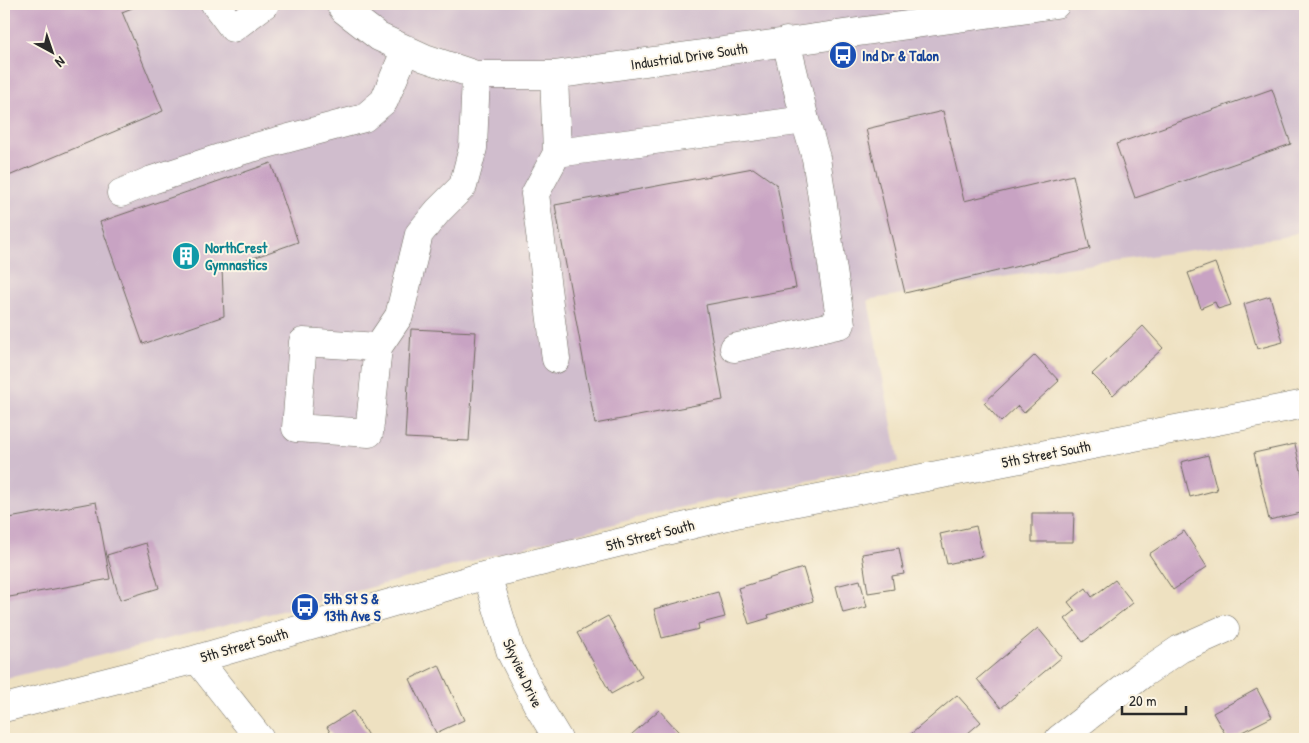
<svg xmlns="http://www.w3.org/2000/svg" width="1309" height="743" font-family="'Patrick Hand',sans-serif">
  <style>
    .industrial { fill: #d0bdcd }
    .building { fill: #c8a3c3 }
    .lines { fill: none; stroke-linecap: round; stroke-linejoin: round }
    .minor-casing { stroke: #6f6b60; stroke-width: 29 }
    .minor { stroke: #fff; stroke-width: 28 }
    .labels { text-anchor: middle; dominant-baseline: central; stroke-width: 4; stroke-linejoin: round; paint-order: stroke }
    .transit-label { font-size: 15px; font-weight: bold; fill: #164399; stroke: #fcf5e5; text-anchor: start }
    .street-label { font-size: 15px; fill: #2b2b2b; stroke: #fcf5e5 }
    .culture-label { font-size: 15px; font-weight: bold; fill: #0d838f; stroke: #fcf5e5; text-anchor: start }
  </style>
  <rect width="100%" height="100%" fill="#fcf5e5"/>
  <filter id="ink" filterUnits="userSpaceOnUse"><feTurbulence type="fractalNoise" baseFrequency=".02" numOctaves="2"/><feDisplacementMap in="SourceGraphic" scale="10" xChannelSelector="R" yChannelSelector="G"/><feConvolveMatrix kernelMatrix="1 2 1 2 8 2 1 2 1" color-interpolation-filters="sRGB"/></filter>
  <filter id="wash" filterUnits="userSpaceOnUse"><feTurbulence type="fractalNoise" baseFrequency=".0096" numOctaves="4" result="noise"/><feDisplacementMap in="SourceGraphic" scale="20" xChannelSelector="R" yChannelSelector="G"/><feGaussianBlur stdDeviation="1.12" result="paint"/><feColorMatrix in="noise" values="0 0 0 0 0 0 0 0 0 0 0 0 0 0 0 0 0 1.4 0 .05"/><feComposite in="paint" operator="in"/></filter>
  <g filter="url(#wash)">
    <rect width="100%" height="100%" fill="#eee1c1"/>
    <path class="industrial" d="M4,4H1305V230L1283,237L995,278L868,300L899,462L672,509L513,550L281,611L4,679Z"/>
    <g id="blocks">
      <path class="building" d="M4,4H142L122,12L163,111L4,178Z
        M1272,89L1291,144L1135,198L1116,144Z
        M943,111L964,201L1073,175L1090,249L905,293L866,129Z
        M271,163L298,242L222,269L224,316L143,344L100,222Z
        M753,168L777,185L796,288L706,305L723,400L595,424L555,205Z
        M1215,263L1231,305L1218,309L1215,302L1201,308L1188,273Z
        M1270,296L1283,342L1257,349L1244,304Z
        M1143,326L1163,348L1113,395L1092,374Z
        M411,329L476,332L469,441L405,438Z
        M1035,355L1059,381L1024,413L1018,406L1001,422L984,403Z
        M1295,444L1305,488V512L1269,520L1254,453Z
        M1208,455L1217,490L1190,497L1181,462Z
        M96,502L110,579L4,598V519Z
        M1032,513H1074L1073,542H1032Z
        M976,526L983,556L947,564L940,534Z
        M1184,531L1207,567L1173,590L1149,554Z
        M146,543L159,588L120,600L107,555Z
        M899,548L904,574L892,576L894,589L868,593L862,554Z
        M803,568L813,601L768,615L769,618L749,624L738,588Z
        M860,580L867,607L843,613L836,586Z
        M1115,580L1133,603L1083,642L1065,619L1075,611L1068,602L1086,588L1092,597Z
        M718,592L725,617L698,624L699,629L662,638L654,609Z
        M608,616L642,677L611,694L577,633Z
        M1038,628L1062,657L1001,708L977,679Z
        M439,665L464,720L436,733L410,679Z
        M1257,689L1272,717L1228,739L1213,713Z
        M957,695L981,722L961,739H956L954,737L952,739H905Z
        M659,710L685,739H635L631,735Z
        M353,711L370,739H334L327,727Z"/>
    </g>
  </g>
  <g filter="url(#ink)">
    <use href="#blocks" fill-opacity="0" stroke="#6f6b60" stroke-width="1"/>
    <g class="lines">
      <defs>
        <path id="minor" d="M215,4L233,28L265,4
          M340,4L344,10L379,37L425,58L476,75H554L1056,4
          M554,75L557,153L805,120L786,41
          M121,193L152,180L244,150L364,118L384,101L406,49
          M378,347L303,342L296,428L369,433L378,347L399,316L419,234L438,211L463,186L473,148L476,75
          M734,348L841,324L816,158L805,120
          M556,359L535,194L557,153
          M487,575L511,653L538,706L558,739
          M197,659L260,739
          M4,708L197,659L487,575L740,513L1305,404
          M1059,739L1144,673L1180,649L1225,629"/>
      </defs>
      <use href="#minor" class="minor-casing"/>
      <use href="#minor" class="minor"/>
    </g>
  </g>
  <defs>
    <symbol id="bus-disc" viewBox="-11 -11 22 22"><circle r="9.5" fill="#1a4fb4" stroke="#fcf5e5"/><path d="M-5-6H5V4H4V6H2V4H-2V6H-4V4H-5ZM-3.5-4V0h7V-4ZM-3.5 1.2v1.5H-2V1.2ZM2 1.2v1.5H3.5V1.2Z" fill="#fff"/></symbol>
    <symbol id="building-disc" viewBox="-11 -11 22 22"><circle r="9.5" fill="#0f9aa8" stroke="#fcf5e5"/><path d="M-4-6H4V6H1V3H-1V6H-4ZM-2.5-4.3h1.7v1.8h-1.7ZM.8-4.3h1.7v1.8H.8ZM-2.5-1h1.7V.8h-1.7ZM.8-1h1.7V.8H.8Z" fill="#fff"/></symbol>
  </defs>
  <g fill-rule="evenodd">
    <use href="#bus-disc" x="827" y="39" width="32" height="32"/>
    <use href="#building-disc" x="170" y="240" width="32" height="32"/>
    <use href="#bus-disc" x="289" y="591" width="32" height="32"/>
  </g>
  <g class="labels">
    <g class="transit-label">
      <text x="862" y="55">Ind Dr &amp; Talon</text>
      <text x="324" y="598">5th St S &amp;<tspan x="324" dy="17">13th Ave S</tspan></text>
    </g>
    <g class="street-label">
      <text transform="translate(689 56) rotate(-8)">Industrial Drive South</text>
      <text transform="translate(1046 454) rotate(-11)">5th Street South</text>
      <text transform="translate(650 535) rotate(-14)">5th Street South</text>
      <text transform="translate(244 645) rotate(-16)">5th Street South</text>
      <text transform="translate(523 673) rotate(65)">Skyview Drive</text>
    </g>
    <g class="culture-label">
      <text x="205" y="247">NorthCrest<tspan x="205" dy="17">Gymnastics</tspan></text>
    </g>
  </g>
  <rect width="1309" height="743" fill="none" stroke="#fcf5e5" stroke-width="20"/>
  <g transform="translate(52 52) rotate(140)" stroke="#fcf5e5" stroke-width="4" paint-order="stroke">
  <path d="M0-4L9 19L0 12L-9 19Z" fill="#2b2b2b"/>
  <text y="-8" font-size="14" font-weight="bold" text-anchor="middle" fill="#2b2b2b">N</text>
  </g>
  <path d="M1122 706v8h64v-8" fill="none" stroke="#2b2b2b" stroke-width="2.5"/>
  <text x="1129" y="706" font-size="15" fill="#2b2b2b" stroke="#fcf5e5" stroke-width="4" paint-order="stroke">20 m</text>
</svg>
